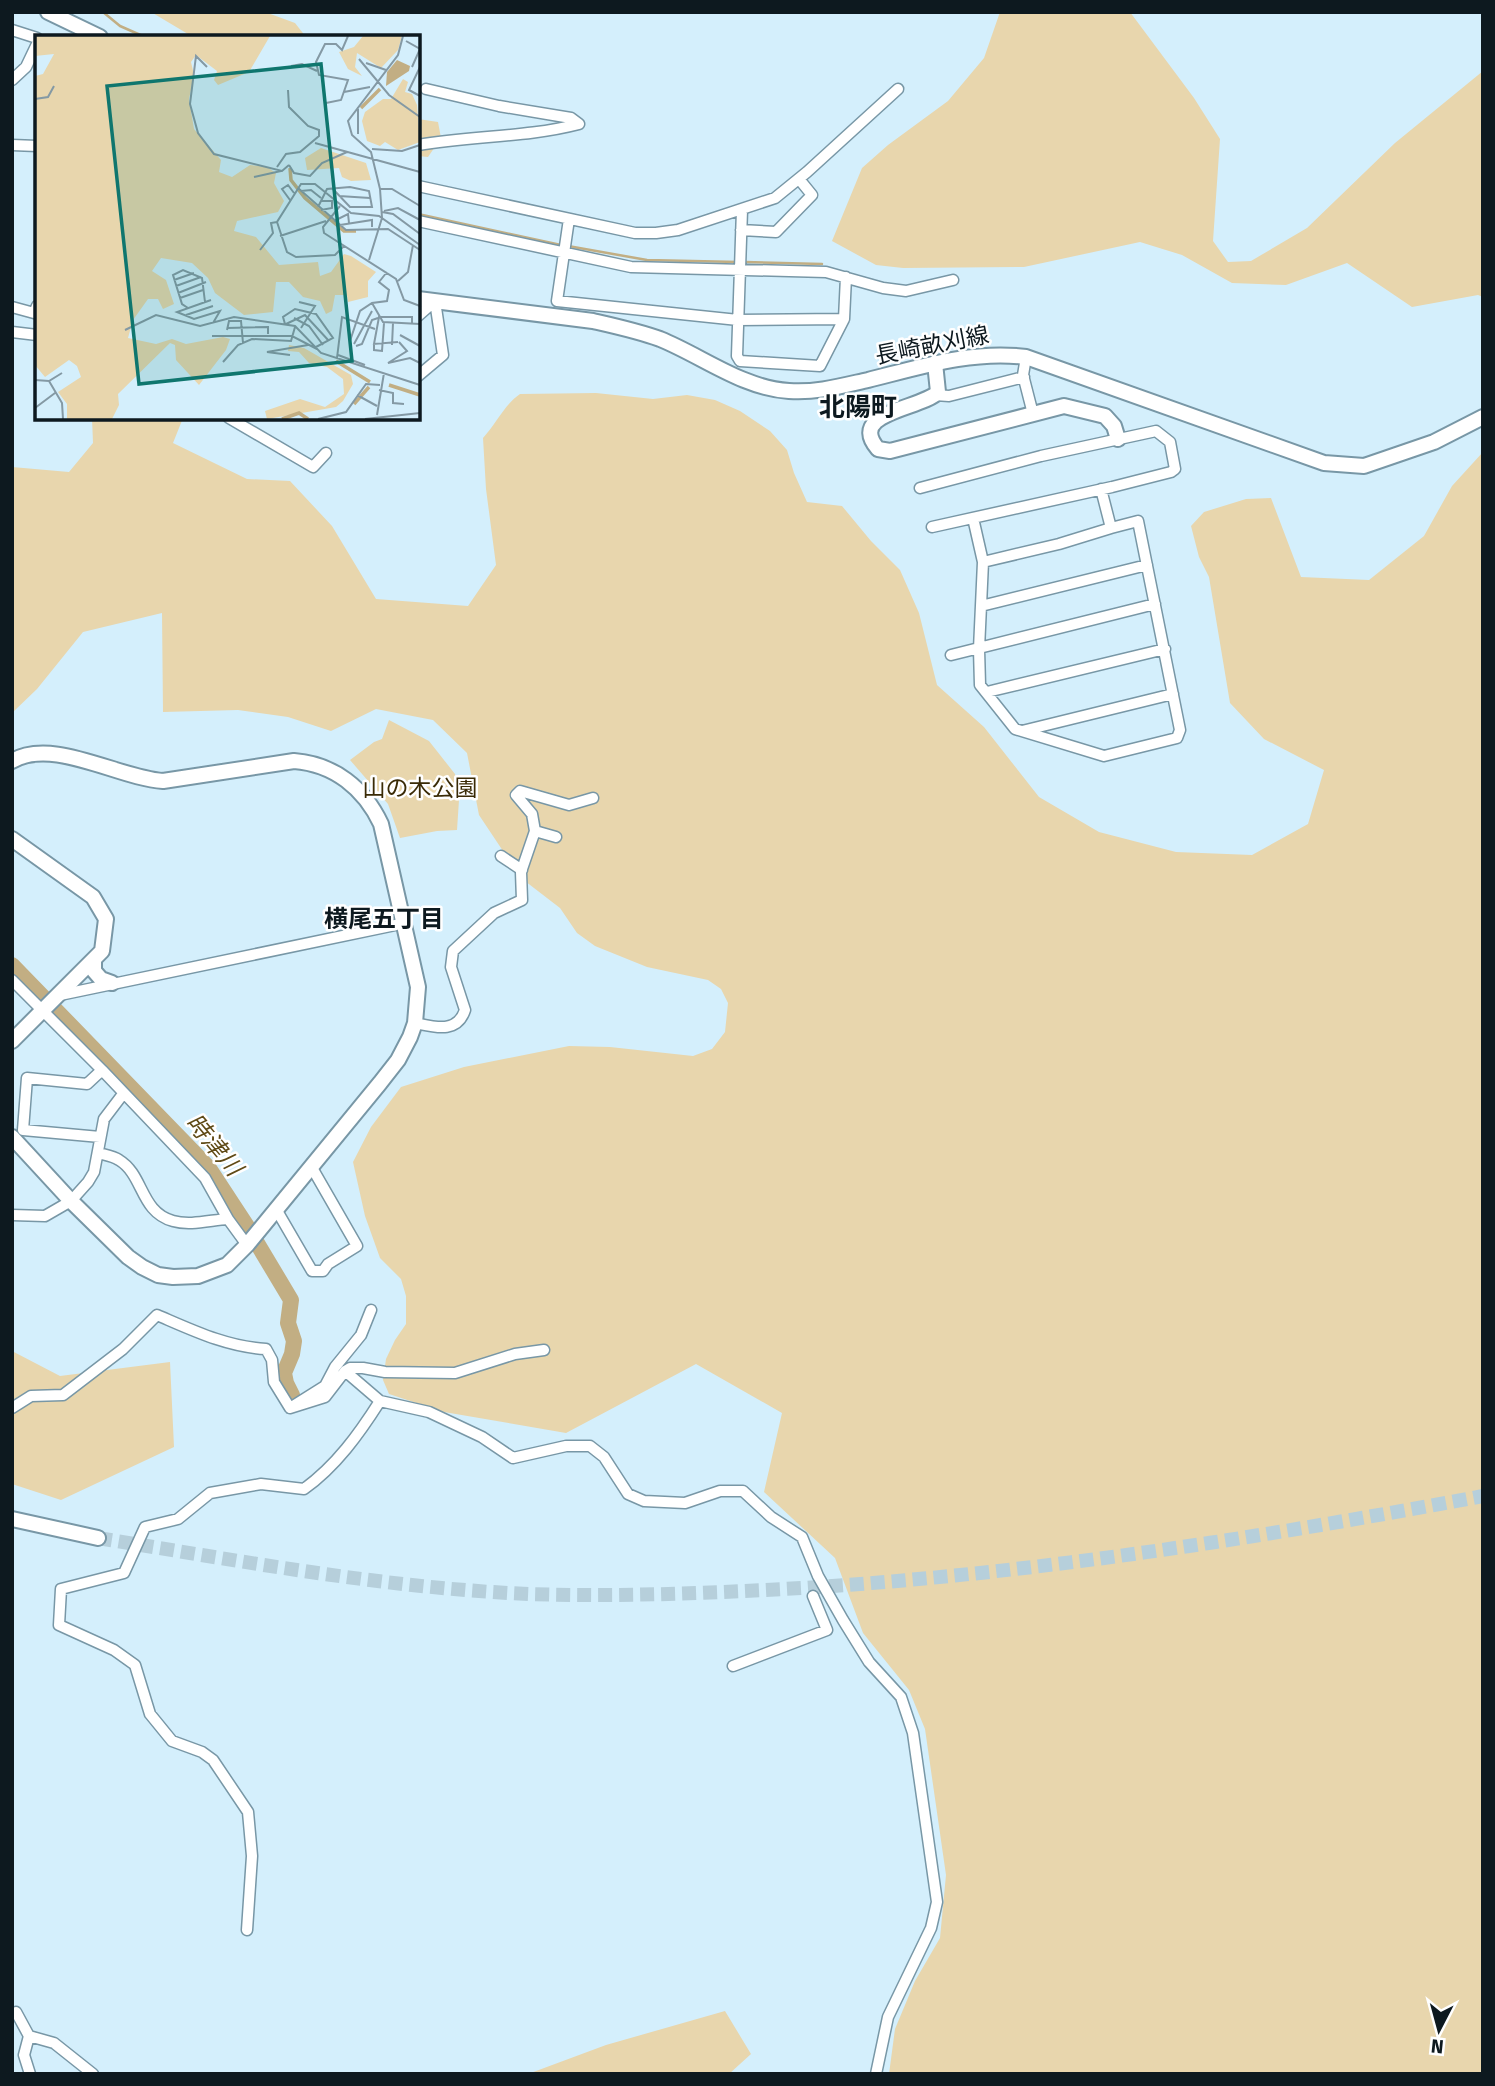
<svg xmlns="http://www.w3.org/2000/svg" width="1495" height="2086" font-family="'Fira Sans','Noto Sans JP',sans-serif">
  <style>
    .green { fill: #e8d6ad }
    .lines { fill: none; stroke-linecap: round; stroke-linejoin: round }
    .stream { stroke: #c2ae83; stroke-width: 2.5 }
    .river { stroke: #c2ae83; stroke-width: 16 }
    .secondary-tunnel { stroke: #b6cfdb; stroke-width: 14; stroke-dasharray: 14 7; stroke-linecap: butt }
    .street-casing { stroke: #7897a6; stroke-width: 13 }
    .secondary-casing { stroke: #7897a6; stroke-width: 18 }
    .primary-casing { stroke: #7897a6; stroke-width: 18 }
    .street { stroke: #fff; stroke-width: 10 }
    .secondary { stroke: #fff; stroke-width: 14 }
    .primary { stroke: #fff; stroke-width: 14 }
    .labels { text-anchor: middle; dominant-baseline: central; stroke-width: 5; stroke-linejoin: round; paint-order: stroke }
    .street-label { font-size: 23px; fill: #0d191f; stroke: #fff }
    .park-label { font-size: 23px; fill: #3a2b06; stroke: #fff }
    .neighbourhood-label { font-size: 24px; font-weight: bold; fill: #0d191f; stroke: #fff }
    .water-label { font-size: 24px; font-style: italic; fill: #5f4a16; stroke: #fff }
    .quarter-label { font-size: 26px; font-weight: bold; fill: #0d191f; stroke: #fff }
    .inset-river { fill: none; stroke: #c2ae83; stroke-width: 3.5 }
    .inset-road { fill: none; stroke: #8499a4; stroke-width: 2 }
    .view { fill: #0f766e; fill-opacity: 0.15; stroke: #0f766e; stroke-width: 3.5 }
    .inset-edge { fill: none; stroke: #0d191f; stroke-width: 3.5 }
  </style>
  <rect width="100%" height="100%" fill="#d4effc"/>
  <path class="green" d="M151,12H265L295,23L306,37H193Z
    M1000,12H1130L1194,98L1220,139L1213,241L1228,262L1251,261L1307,228L1395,143L1483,71V297L1478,295L1412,307L1347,263L1286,285L1232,283L1182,255L1140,242L1024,267L903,268L876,265L832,241L862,168L888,145L948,101L984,58Z
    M418,119L438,122L441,138L428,157L418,156Z
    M596,393L653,399L687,395L715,400L740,411L770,431L787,450L794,473L807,502L842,506L871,541L900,570L919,613L937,685L984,727L1039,797L1099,832L1176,852L1252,855L1308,824L1324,770L1264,739L1230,703L1209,577L1199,557L1191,526L1204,512L1246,499L1271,498L1301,577L1369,580L1424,536L1452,486L1483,452V2074H889L895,2029L915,1981L940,1938L946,1875L925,1729L909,1690L863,1633L835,1558L764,1492L782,1413L696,1364L566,1433L444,1412L389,1394L383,1380L386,1359L395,1340L406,1324V1296L401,1279L380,1258L365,1216L353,1162L371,1127L401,1087L464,1067L569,1046L610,1047L693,1056L712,1049L725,1032L728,1003L721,989L708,980L647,967L595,946L577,933L560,908L521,878L479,815L467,753L433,720L376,709L331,731L288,717L238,710L163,712L162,613L83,632L37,689L12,713V467L69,472L93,443L92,418H183L173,443L247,479L290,481L332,526L376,599L468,606L496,565L486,489L483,438C496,424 505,404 520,394Z
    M389,720L429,741L455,774L459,800L457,830L437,831L400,838L388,804L350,760L374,742L382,739Z
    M12,1351L60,1376L170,1362L174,1447L61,1500L12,1484Z
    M725,2011L751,2054L729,2074H528L606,2045Z"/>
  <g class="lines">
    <path class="stream" d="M103,12L120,26L145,37
      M418,214L561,245
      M568,246L647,260L738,262
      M745,262L822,264"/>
    <path class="river" d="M12,965L208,1167L248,1228L291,1300L288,1323L294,1341L292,1354L284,1373L286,1383L292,1395"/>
    <path class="secondary-tunnel" d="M98,1538C241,1561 385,1588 529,1594C621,1597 711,1593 802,1588C1031,1574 1258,1538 1483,1496"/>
    <defs>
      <path id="street" d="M12,30L37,38
        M12,80L26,67L37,44
        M12,145L37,146
        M418,145C473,135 525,138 579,124L571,118L499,106L426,89
        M418,186L635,233H656L678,230L775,198L807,172L898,89
        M742,210L737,356L740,361L820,366L844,319L846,277
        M569,219L557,301L738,320L844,319
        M418,221L631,267L826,272L883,288L906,291L953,280
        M741,230L776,232L812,195L799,179
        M12,307L34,313L37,306
        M418,316L435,301
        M12,332L37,335
        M1026,357L1023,375L1033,414
        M418,376L443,355L435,301
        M935,395L949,396L1024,377
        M229,418L313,467L326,453
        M920,488L1041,456L1156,431L1170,442L1175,469L1171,472L1112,487L932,527
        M973,518L983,562L979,649L980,685L1015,729L1104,756L1177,738L1180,730L1138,521L1111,528L1101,489
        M983,562L1059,544L1111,528
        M981,606L1147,565
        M951,655L1155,604
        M987,692L1165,649
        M1022,731L1173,694
        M535,831L532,814L516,795L520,791L569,805L593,798
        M501,856L522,870
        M12,980L102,1070L205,1178L228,1219L247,1245
        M60,995L405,923
        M415,1023C435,1027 457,1034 465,1010L451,967L453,951L494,913L522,900L521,872L535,831L556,837
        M100,1137L23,1130L27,1078L87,1084L102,1070
        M98,1153C105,1155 113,1156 119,1160C144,1175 140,1212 173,1221C190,1226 211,1220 228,1219
        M276,1209L312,1271H323L328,1264L357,1246L311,1166
        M12,1215L45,1216L71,1201L88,1182L94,1172L104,1119L123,1094
        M345,1371L350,1368H363L385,1372L455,1373L515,1354L544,1350
        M12,1408L31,1396L63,1395L123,1349L157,1315C192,1330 227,1347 266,1349L272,1360L274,1382L290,1408L325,1386L335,1367L361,1335L371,1310
        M290,1408L325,1397L345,1371L380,1401L429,1412L482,1437L513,1458L566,1446H590L604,1457L628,1494L644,1501L685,1503L720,1491H743L771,1517L802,1537L818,1576L843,1620L869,1662L901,1697L913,1733L937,1902L931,1928L888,2017L876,2074
        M733,1666L827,1630L813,1596
        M247,1930L252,1856L248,1812L213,1760L202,1752L172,1741L150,1714L135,1665L114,1650L59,1625L61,1589L124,1573L145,1527L178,1519L210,1493L261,1484L304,1489C336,1466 359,1434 380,1401
        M12,2014L16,2012L29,2036L24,2055L30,2074
        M29,2036L54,2043L93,2074"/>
      <path id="secondary" d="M935,363L938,392C922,409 846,412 878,449L890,451L1064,406L1105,416L1114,426L1118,439
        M12,761C53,737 118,778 163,781L294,761C334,764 364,788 381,824L418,987L415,1023L410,1037L398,1060L380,1083L247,1245L227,1265L198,1276L173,1277L158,1275L142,1267L128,1257L71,1201L12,1137
        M12,839L93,897L106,919L102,951L12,1041
        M94,960V971L101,979L112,983
        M12,1519L98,1538"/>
      <path id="primary" d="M48,12L100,37
        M418,299L593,321C615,326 638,331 660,339C702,356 742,388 789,391C816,393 841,386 868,380C920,367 972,350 1026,357L1324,463L1364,466L1434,442L1483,417"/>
    </defs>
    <use href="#street" class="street-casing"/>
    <use href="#secondary" class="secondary-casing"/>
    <use href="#primary" class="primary-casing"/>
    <use href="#street" class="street"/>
    <use href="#secondary" class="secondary"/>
    <use href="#primary" class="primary"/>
  </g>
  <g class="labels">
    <g class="street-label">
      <text transform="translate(932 345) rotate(-11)">長崎畝刈線</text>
    </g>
    <g class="park-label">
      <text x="420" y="788">山の木公園</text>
    </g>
    <g class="neighbourhood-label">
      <text x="384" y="919">横尾五丁目</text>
    </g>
    <g class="water-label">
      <text transform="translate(214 1145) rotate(50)">時津川</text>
    </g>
    <g class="quarter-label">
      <text x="858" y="407">北陽町</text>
    </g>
  </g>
  <g transform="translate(35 35)">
    <rect width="385" height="385" fill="#d4effc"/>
    <path d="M0,1H235L214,37L183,50L179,45L182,36L161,20L156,27L159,40L154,64L159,94L186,125L184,137L197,142L215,130L232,132L241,138L239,148L249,166L243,177L202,186L199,196L221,202L244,230L283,227L285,241L296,237L309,219L316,221L341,237L333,246V262L313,267L312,260H300L297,276L291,279L285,266L268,262L254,247H241L238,277L209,280L180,258L173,243L157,228L126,223L117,236L131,245L139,269L128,274L123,264H113L98,285L93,303L121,309L137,304L151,309L188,302L195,304L191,315L164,350L141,325L140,310L135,308L83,359L84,370L77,384H32V369L23,357L46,342L42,331L34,325L10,342L0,330V41L8,39L19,19L0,21ZM328,1H367L363,15L346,33L322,18L320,32L327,41L313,34L304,17L319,12ZM368,44L373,47L370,57L377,59L382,70L385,107L363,115L350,107L345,111L332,106L327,86L330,77L348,64H356ZM286,113L331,128L336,145L316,146L307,142L304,133L272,135L270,123ZM254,310L269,313L316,340L318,349L308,366L301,372L232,384L230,376L265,364L290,372L309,359L308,344L292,332L274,328L264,317L253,316Z" fill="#e8d6ad"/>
    <path d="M362,25L375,31L374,36L351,51L352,37Z" fill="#c2ae83"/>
    <path class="inset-river" d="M326,73L345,54M255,133L256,145L270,163L309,196H321M301,326L335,347M354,350L385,360M319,369L334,352M247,384L264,378L273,384"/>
    <path class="inset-road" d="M371,6L385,14L377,32M324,24L354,60L385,82M331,28L351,35M256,31L267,29L282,36M172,32L161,21L155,69L163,98L179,119L247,136L254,130M385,32L374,55L385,61M309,57L335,52M0,64L13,62L19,51M291,68L306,65L313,45L284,40L281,27L290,9H301L307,15L313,1M323,72V99M280,108L385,137M337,114L367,116L385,110M254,130L259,138L275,141L287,128L312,117M242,132L251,119L265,117L284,101V95L273,91L254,72L253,55M219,142L246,136M263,153L311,195L353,194L385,215M345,154H357L385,171M266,156L276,155L286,163M304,161L335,163M255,165L247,154L253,150L259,158M286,166H297V173L286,175M305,171L288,192L289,198L361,244L369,265L385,271M283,172L292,154L315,152L334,156L337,172H315L297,153M349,176L363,173L385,185M347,177L358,179L385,199M299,186L313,179L314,188M305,190L337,185V192M245,201L291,186M309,211L300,220L261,222L252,217L242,187L266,149H280L316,178L344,181L385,210M225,215L238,198L236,188L242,187M334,225L347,183L345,154L336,117L317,100L313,86L363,20L368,1M139,245L159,238M363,246L373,237L378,210M141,251L166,242M143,258L171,247M145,263L168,255M176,265L142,277L159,284L185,276L178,288M264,267L280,271L266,293M337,268L348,287L385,289M153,273L147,269L138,240L148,235L167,243L170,267M151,280L178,271M259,283L274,291L288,310M250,289L248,282L260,274L281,279L298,303L281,312M251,289L270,280L294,306M192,293L233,292V299M90,295L121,280L165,291L199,282L260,291L286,318L385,350M192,295L194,286H206L208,308M365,300L385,311M177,301H257L282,314M315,306L325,276L337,268L352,266L354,255L344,247L352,237M363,307L339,309L344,282H377V289M364,307L372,316L353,328L375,323L385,328M319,309L337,276M339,309V315L347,316L349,288M357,310L358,288M321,311L327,309L337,285L343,283M255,320L232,317L273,310M303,320L330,330M302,323L307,282L340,294M188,327L203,310L217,304L256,306L260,292M0,345L14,346L27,338M14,346L27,368L28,384M344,355L358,358V368L369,369M322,360L342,371M0,373L20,358M342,380L349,338M283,384L311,377L331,349L345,350M330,384L385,378"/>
    <path class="view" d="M286,29L317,326L104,349L72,51Z"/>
    <rect width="385" height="385" class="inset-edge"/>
  </g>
  <rect width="1495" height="2086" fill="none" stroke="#0d191f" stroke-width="28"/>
  <g transform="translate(1439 2030) rotate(186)" stroke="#ffffff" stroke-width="5" paint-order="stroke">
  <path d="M0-5L12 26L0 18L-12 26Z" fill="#0d191f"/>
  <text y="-10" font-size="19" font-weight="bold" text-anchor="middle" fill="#0d191f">N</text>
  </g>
</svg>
